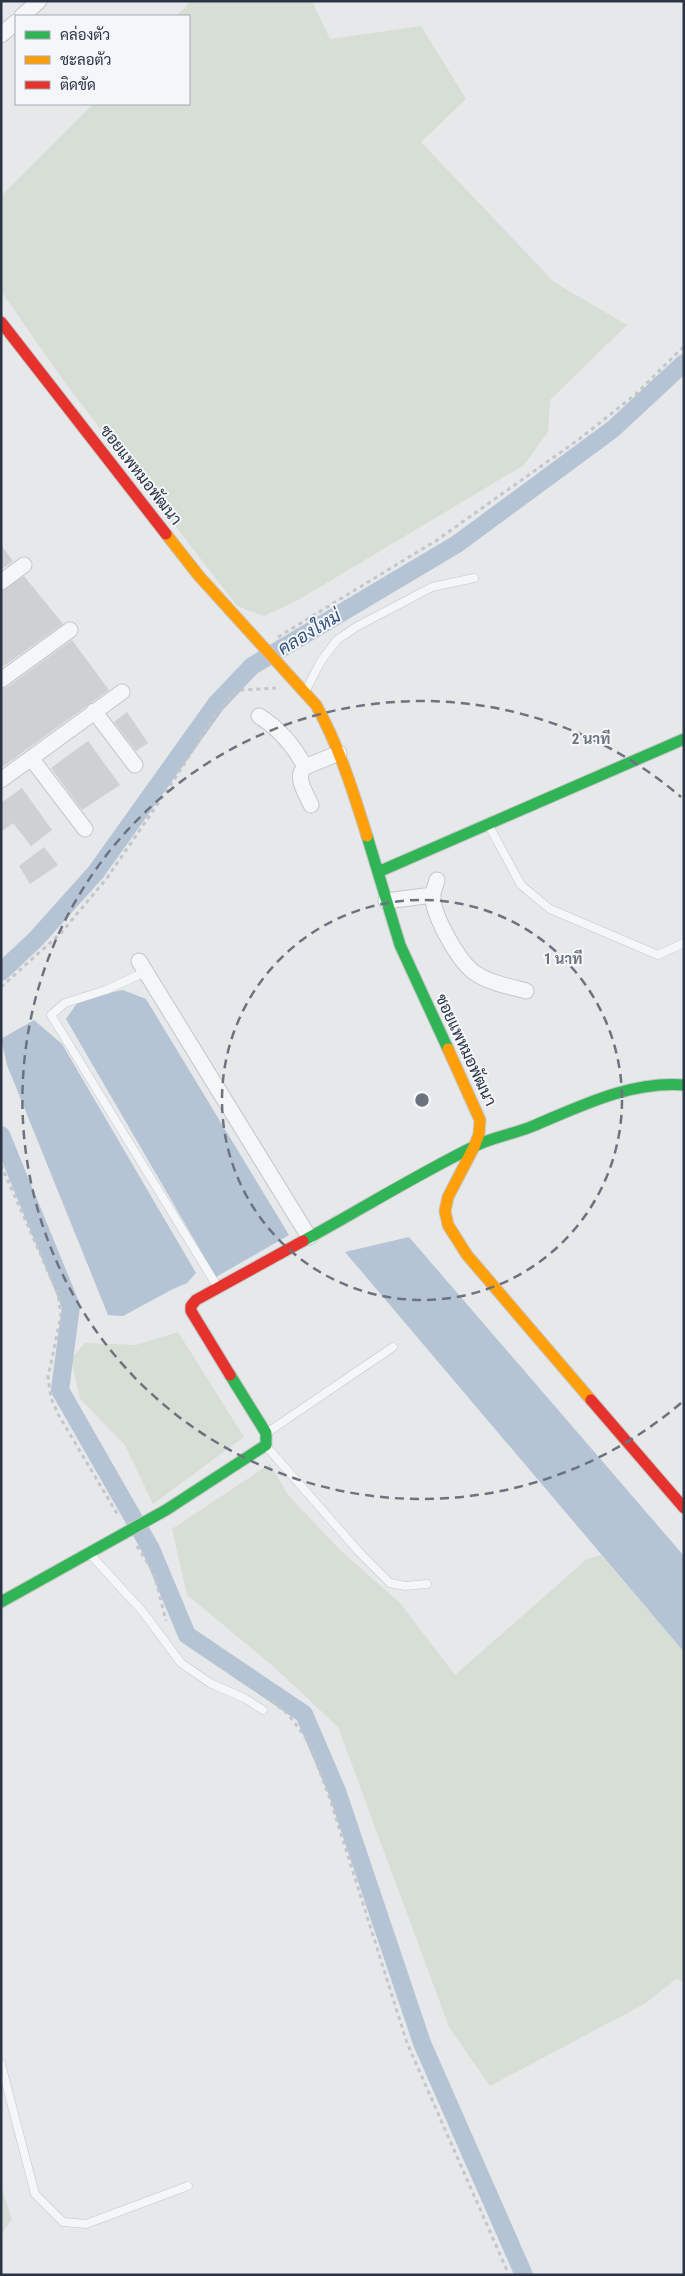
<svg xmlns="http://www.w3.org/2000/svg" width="685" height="2276" font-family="'Roboto Condensed',Sarabun,sans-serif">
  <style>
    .green { fill: #d6ded6 }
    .water { fill: #b4c4d5 }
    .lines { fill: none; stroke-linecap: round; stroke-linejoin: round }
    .canal { stroke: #b4c4d5; stroke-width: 18 }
    .building { fill: #ced0d3 }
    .lane-casing { stroke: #c4c6c8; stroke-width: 9 }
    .street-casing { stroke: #c4c6c8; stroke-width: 17 }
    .fast-casing { stroke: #c4c6c8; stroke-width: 13 }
    .slow-casing { stroke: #c4c6c8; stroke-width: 13 }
    .jam-casing { stroke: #c4c6c8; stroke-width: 13 }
    .path { stroke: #c5c6ca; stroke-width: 3; stroke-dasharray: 4 4; stroke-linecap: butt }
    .lane { stroke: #f5f6f7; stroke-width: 8 }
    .street { stroke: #f5f6f7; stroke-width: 15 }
    .fast { stroke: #30b455; stroke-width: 11 }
    .slow { stroke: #ff9f0a; stroke-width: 11 }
    .jam { stroke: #e5322d; stroke-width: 11 }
    .ring { fill: none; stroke: #6c737f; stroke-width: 2.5; stroke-dasharray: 9 6 }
    .labels { text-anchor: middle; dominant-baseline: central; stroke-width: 4; stroke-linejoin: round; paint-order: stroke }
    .street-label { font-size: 16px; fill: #2b3445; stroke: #f4f6f9 }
    .water-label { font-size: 18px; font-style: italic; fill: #34527a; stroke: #f4f6f9 }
    .centre { fill: #6c737f; stroke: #f4f6f9; stroke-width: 2.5 }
    .ring-label { font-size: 15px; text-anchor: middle; font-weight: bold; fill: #6c737f; stroke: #f4f6f9; stroke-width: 4; stroke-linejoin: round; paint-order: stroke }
  </style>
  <rect width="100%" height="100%" fill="#e6e8ea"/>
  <path class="green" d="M191,1H312L330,39L421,26L466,99L421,142L554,282L627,325L550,400L548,432L524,465L298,600L264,616L237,606L63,380L1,291V196L93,104H189V16H176Z
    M178,1332L244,1437L153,1504L125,1445L80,1399L71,1359L85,1343L136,1345Z
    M270,1464L288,1495L341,1551L400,1603L455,1675L587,1559L601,1555L684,1652V1982L676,1979L646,2003L490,2086L449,2027L338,1727L273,1666L187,1595L172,1529Z
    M1,2187L12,2219L1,2235Z"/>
  <path class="water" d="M123,990L146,999L289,1235L216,1277L66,1019L80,999Z
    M34,1020L62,1044L196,1273L187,1283L171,1290L123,1316L108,1315L7,1065L1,1039Z
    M409,1237L684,1556V1652L345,1252Z"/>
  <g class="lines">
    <path class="canal" d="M1,972L36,939L96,872L216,704L252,666L457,544L613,429L684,363
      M1,1135L71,1306L60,1390L151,1549L187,1635L304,1714L337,1791L422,2043L524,2275"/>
  </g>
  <path class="building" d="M1,545L13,561L1,570Z
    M24,576L63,624L1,668V591Z
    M72,640L109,690L1,768V689L6,688Z
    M127,712L148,743L136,751L114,722Z
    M88,741L120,785L82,810L51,768Z
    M22,788L52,830L31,846L13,823L1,832V803Z
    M44,847L58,865L30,884L19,866Z"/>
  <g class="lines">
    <defs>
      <path id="lane" d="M305,692L321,661L337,640L356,627L432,587L474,578
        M489,826L521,885L550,909L658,955L684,943
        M145,972L106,990L65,1003L51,1015L217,1286
        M268,1432L393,1347
        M267,1447L360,1553L390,1583L405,1586L427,1584
        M90,1554L143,1612L181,1663L210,1683L246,1699L263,1710
        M1,2064L35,2194L63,2222L86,2224L188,2186"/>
      <path id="street" d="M22,16L39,1
        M1,35L16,22
        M1,582L24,565
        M1,680L70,630
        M94,711L135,765
        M259,716C280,729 294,746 305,767
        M31,758L85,829
        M1,780L122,692
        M311,805C306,793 294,777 305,767L339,753
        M437,880C436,885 433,890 433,895C432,915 459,962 475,973C490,983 508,986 526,991
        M386,901L433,895
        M139,961L309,1237"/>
      <path id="fast" d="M367,836L400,945L448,1049
        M378,872L684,739
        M303,1241C360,1210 416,1175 475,1146C493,1137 514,1134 533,1126C581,1106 630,1081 684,1085
        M1,1602L166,1510L266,1445V1433L230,1375"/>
      <path id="slow" d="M166,534L199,576L316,705C339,746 353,791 367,836
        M448,1049L480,1120L479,1134L474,1147L448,1197L445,1211L448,1225L467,1255L591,1400"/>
      <path id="jam" d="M1,322L166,534
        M230,1375L191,1311V1306L196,1300L303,1241
        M591,1400L684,1508"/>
    </defs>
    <use href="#lane" class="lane-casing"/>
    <use href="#street" class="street-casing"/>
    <use href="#fast" class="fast-casing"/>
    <use href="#slow" class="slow-casing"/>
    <use href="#jam" class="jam-casing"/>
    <path class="path" d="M278,637L437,540L578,440L636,394L684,346
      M1,987L61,933L107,878L174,780L214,716L234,693L242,690L276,688
      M1,1165L58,1294L61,1316L48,1377L51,1398L58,1414L119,1517
      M137,1546L154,1573L166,1621
      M272,1701L288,1714L309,1742L330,1799L407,2043L509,2275"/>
    <use href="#lane" class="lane"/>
    <use href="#street" class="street"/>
    <use href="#fast" class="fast"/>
    <use href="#slow" class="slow"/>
    <use href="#jam" class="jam"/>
  </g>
  <g class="ring">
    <circle cx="422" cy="1100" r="200"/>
    <path d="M681 1403A399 399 0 1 1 681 797"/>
  </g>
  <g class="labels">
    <g class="street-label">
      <text transform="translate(141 475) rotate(52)">ซอยแพหมอพัฒนา</text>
      <text transform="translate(466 1050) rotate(65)">ซอยแพหมอพัฒนา</text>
    </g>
    <g class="water-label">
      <text transform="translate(309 632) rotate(-31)">คลองใหม่</text>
    </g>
  </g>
  <circle cx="422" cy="1100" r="8" class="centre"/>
  <g class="ring-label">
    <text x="591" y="744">2 นาที</text>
    <text x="563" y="964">1 นาที</text>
  </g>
  <rect width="685" height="2276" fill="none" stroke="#2b3445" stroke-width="5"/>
  <rect x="15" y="15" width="175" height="90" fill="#f4f6f9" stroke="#a4a8b1"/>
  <rect x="25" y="31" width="25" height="8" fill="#30b455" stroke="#a4a8b1"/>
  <text x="60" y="40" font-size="15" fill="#2b3445">คล่องตัว</text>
  <rect x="25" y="56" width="25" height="8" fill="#ff9f0a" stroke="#a4a8b1"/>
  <text x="60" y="65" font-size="15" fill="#2b3445">ชะลอตัว</text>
  <rect x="25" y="81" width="25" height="8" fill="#e5322d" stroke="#a4a8b1"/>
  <text x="60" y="90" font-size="15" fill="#2b3445">ติดขัด</text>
</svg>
